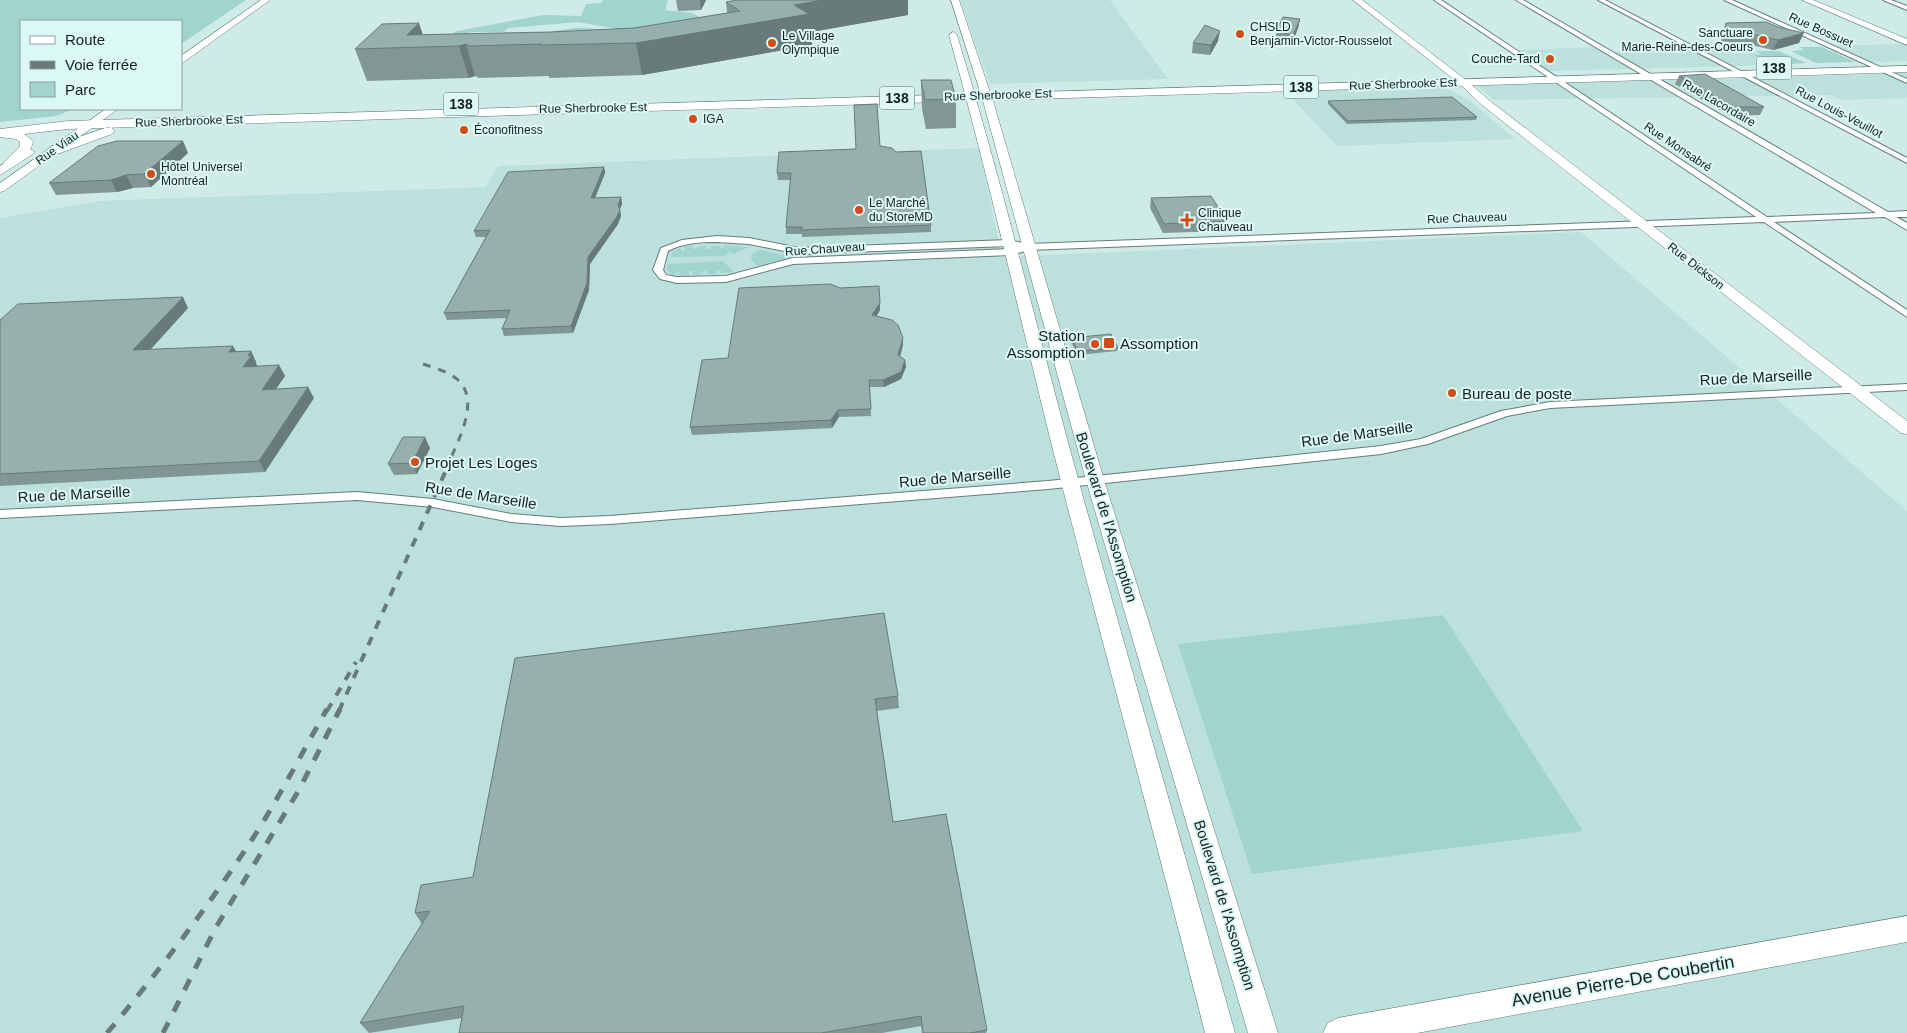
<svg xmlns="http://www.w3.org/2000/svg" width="1907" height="1033" font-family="Helvetica,sans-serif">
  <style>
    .built { fill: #bce0dc }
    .green { fill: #a1d4cf }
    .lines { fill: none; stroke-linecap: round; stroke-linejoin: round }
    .street-casing { stroke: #647d7b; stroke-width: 2 }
    .secondary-casing { stroke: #647d7b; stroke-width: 1 }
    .primary-casing { stroke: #647d7b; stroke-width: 1 }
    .street { fill: #fff; fill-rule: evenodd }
    .secondary { fill: #fff; fill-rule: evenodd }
    .primary { fill: #fff; fill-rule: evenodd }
    .rail-far2 { stroke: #687a79; stroke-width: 3; stroke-dasharray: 8 8; stroke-linecap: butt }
    .rail-far1 { stroke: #687a79; stroke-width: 4; stroke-dasharray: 9 9; stroke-linecap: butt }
    .rail { stroke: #687a79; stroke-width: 5; stroke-dasharray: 12 12; stroke-linecap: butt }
    .wall { fill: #819795 }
    .shaded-wall { fill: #697b79 }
    .building { fill: #96b0ad; stroke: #697b79 }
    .poi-dot { fill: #d24c15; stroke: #dcf8f5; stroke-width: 2 }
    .labels { text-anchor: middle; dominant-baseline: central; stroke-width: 4; stroke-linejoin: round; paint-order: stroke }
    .far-poi-label { font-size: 12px; fill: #151f1e; stroke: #dcf8f5; text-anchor: start }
    .far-street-label { font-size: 12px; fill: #151f1e; stroke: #dcf8f5 }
    .shield { fill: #dcf8f5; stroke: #51605e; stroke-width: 1 }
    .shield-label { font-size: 14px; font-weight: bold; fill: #151f1e }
    .poi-label { font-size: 15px; fill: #151f1e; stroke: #dcf8f5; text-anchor: start }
    .street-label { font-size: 15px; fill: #151f1e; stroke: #dcf8f5 }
    .near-street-label { font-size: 18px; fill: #151f1e; stroke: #dcf8f5 }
  </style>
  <rect width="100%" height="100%" fill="#cfebe8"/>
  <path class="built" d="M960,0H1110L1168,79L990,84Z
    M1883,35L1907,36V61L1859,63L1823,46L1900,44Z
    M1604,47L1614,52L1742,48L1776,65L1550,71L1517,50Z
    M1907,73V98L1842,100L1831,95L1494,100L1477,86Z
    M1442,86L1469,100L1515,139L1337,146L1283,89Z
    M979,148L1002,257L1581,232L1907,511V1033H0V218L99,201L486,187L498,166Z"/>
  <path class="green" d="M0,0H246L181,44V21H21V109H74L56,116L0,122Z
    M603,0H668L665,10L692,13L711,23L690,29L704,40L655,48H624L615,43L592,45L561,43L568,49L542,54L535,50C516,55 489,65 471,54L472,49C507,45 540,32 575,28C594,26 615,35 633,32L578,22L509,28L503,32H472L444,38L457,31L543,15L581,16L586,4L601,3Z
    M1799,47H1822L1855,62L1816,63L1791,51L1804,50Z
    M1756,51H1779L1806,63L1775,65L1751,53L1762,55Z
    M724,245L749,247L734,254L729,252L724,256L670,257L673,251L680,248L682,251L685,250L684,247L693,246L694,249H697L698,246H707V249H711V246H721L720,248H724Z
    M759,250L785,255H832L791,257L758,266L751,259L752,254Z
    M723,261L734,272L720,273V270H717V274H707V271H703V274L693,275V271H689V275H678L680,271L673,275L667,270L668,264Z
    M1443,615L1583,831L1252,874L1178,644Z"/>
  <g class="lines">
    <defs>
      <path id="street" d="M1434,0H1441L1767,217L1876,213L1516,0H1523L1888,212L1907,211V217H1896L1907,223V230L1885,217L1774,222L1907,310V317L1764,222L1029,250L1011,255L793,264L726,282L677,283L660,279L653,270L661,248L682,240L717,236L749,238L799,248L1008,240L1028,244L1756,217ZM717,242L749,244L799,254L1008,246L1017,247L1010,249L793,258L726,276L677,277L666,275L663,270L668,251C683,243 700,242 717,242Z
        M1598,0H1605L1907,158V163Z
        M1724,0H1732L1907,79V83Z
        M1883,0H1891L1907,6V10Z
        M1907,384V390L1550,408L1507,416L1428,444L1381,454L1048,489L610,524L561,526L511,522L433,507L357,500L0,518V510L357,492L433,499L511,514L561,518L610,516L1048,481L1381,446L1421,439L1501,411L1550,402Z"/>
      <path id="secondary" d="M261,0H270L181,64V56Z
        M951,0H959L993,101L1104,480L1278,1033H1248L1086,480L983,101Z
        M1353,0H1362L1466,80L1490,101L1907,421V434L1901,433L1482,105L1460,84Z
        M1802,0H1813L1907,39V45Z
        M953,32L957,35C1004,188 1040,343 1083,497C1133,676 1185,854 1235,1033H1205C1160,854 1111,676 1065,497C1025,343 992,188 949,35Z
        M106,109H118L4,191L0,192V183Z
        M29,149L35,152L33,154L0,175V166Z
        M1907,916V942L1417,1033H1323L1328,1023L1338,1018Z"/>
      <path id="primary" d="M1907,66V72L68,129L24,134L33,141C32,151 20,165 10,168L3,164L20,146V142L16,139L0,137V129L68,121Z
        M108,127L112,128L114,131L112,134L60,153L55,154L49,150L50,147Z"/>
    </defs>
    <use href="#street" class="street-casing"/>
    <use href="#secondary" class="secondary-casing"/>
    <use href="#primary" class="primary-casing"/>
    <use href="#street" class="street"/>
    <use href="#secondary" class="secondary"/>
    <use href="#primary" class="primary"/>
    <path class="rail-far2" d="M423,364C435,368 449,372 458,380C480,400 459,439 450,460"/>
    <path class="rail-far1" d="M327,711L356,662
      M339,711L451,459"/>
    <path class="rail" d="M107,1033C160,970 210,904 255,835C281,794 303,751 327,709
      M163,1033L215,929L299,790L340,709"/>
  </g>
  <path class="wall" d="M676,0H706L701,10L678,11Z
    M737,0H908V15L811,32L812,45L642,75L549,78V76L479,78L475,76L469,78L367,81L355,49L423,35L550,32L634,28L727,13L726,2Z
    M1300,19L1298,28L1291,46L1275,40L1277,30Z
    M1726,23L1799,43L1773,50L1751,45L1721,41L1722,33Z
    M1218,41L1210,55L1192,53L1193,43Z
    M1679,76L1764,107L1760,115L1730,116L1675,84Z
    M921,80L956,99V128L926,129L922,109Z
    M1328,101L1477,117L1476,120L1347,124L1328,104Z
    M880,146L931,225V232L802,237V234H786V227L791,180H778L777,173Z
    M188,153L151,187L133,188L117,192L56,195L49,183Z
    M604,167L605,173L595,198L621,197L622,204L620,209L621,216L618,224L590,264L589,290L573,333L504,336L502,329L507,318L447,320L444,313L486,237H476L474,231Z
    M1151,198L1227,221L1225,231L1163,233L1150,208Z
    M879,286L880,310L876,316L903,345L900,357L905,360L906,367L901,379L884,387H870L871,416L839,417L832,428L692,435L690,427L728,358L840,288Z
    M188,308L150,350L237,352L251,351L256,362V363L257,366L279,365L285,376L276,389L314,398L265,472L0,486V320Z
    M1071,338L1118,348L1117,351L1078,355L1071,342Z
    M430,448L417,474L394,475L388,464Z
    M515,658L898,696L899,708L877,711L893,822L987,1030L986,1033H922L921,1026L882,1033H459L462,1018L369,1033L360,1023L422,924L415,913L473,877Z"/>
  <path class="shaded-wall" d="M700,0H706L701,10Z
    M823,0H908V15L811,32L812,45L642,75L636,43L794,5Z
    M1300,19L1298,28L1291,46L1293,36Z
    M419,23L427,47L407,35Z
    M1220,31L1218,41L1210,55L1211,45Z
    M1804,33L1799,43L1773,50L1778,40Z
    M466,44L475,76L469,78L459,46Z
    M183,141L188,153L151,187L144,174Z
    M604,167L605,173L592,205L591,198Z
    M126,175L133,188L117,192L111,180Z
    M621,197L622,204L619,211L620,210L621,216L618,224L590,264L589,290L573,333L571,326L588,257L618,205Z
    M183,297L188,308L140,361L133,350Z
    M880,303V310L873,322L872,315Z
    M903,338V345L898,363V355Z
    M233,346L239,356L229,352Z
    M251,351L256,362V363L257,366L243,367L248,356Z
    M905,360L906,367L901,379L884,387L883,380Z
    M279,365L285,376L268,400L262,390Z
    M308,387L314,398L265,472L259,461Z
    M838,410L839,417L832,428L831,420Z
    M425,437L430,448L417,474L412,463Z"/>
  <path class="building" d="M737,0H823L794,5L809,14L636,43L541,45L542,44L470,46L466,44L459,46L355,49L382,24L419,23L407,35L550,32L634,28L740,11L726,2Z
    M1283,17L1300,19L1293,36L1277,30Z
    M1766,22L1778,27L1804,33L1778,40L1756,35L1726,31V23Z
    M1205,25L1220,31L1211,45L1193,43Z
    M1705,74L1764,107H1734L1679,76Z
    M921,80H951L956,99L925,100Z
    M1452,97L1477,117L1348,121L1328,101Z
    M877,104L880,146L892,148L896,152L921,151L931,225L801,230L802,227H786L791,173H777L779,152L856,149L854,105Z
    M117,141H183L144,174L126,175L111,180L49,183L98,146Z
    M604,167L591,198L621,197L618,205L620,210L616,218L588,257L587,283L571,326L502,329L510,310L444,313L490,230L474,231L508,172Z
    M1211,196L1227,221L1164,224L1151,198Z
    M830,284L840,288L879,286L880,303L872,315L892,320L898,325L903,338L898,355L905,360L901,372L883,380H869L871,409L838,410L831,420L690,427L702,360L728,358L739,288Z
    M183,297L133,350L233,346L229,352L251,351L248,356L252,355L243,367L279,365L262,390L308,387L259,461L0,474V320L18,304Z
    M1111,334L1118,348L1078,351L1071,338Z
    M403,437H425L412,463L388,464Z
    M884,613L898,696L875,699L893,822L946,814L987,1030L970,1033H923L921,1016L821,1033H459L464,1006L360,1023L430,911L415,913L421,885L473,877L515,658Z"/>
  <g class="poi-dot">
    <circle cx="1240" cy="34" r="5"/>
    <circle cx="1763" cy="40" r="5"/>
    <circle cx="772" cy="43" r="5"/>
    <circle cx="1550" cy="59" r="5"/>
    <circle cx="693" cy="119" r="5"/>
    <circle cx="464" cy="130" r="5"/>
    <circle cx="151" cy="174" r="5"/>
    <circle cx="859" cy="210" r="5"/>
    <path d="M1184.5 212.5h5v5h5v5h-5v5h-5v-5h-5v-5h5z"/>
    <rect x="1103" y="337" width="12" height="12" rx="2.5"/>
    <circle cx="1095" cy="344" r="5"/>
    <circle cx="1452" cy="393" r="5"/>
    <circle cx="415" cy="462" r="5"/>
  </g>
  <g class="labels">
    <g class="far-poi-label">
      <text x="1250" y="27">CHSLD<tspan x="1250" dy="14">Benjamin-Victor-Rousselot</tspan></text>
      <text x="1753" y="33" text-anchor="end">Sanctuare<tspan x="1753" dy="14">Marie-Reine-des-Coeurs</tspan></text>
      <text x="782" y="36">Le Village<tspan x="782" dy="14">Olympique</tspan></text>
      <text x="1540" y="59" text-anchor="end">Couche-Tard</text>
      <text x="703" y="119">IGA</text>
      <text x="474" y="130">Éconofitness</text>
      <text x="161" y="167">Hôtel Universel<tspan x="161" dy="14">Montréal</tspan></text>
      <text x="869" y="203">Le Marché<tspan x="869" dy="14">du StoreMD</tspan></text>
      <text x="1198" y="213">Clinique<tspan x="1198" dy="14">Chauveau</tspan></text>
    </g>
    <g class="far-street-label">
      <text transform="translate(1821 30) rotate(24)">Rue Bossuet</text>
      <text transform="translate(1403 84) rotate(-2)">Rue Sherbrooke Est</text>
      <text transform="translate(998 95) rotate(-2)">Rue Sherbrooke Est</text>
      <text transform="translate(1719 103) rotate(30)">Rue Lacordaire</text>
      <text transform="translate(593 108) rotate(-1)">Rue Sherbrooke Est</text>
      <text transform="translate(1839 112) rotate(28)">Rue Louis-Veuillot</text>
      <text transform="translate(189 121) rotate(-2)">Rue Sherbrooke Est</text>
      <text transform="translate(1678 147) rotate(34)">Rue Monsabré</text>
      <text transform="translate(57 148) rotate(-35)">Rue Viau</text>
      <text transform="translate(1467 218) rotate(-2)">Rue Chauveau</text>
      <text transform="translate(825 249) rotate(-4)">Rue Chauveau</text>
      <text transform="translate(1696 266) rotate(38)">Rue Dickson</text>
    </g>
    <g class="shield">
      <rect x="1756.5" y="56.5" width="35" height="23" rx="4"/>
      <rect x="1283.5" y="75.5" width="35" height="23" rx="4"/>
      <rect x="879.5" y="86.5" width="35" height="23" rx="4"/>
      <rect x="443.5" y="92.5" width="35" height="23" rx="4"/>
    </g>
    <g class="shield-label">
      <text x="1774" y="68">138</text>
      <text x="1301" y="87">138</text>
      <text x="897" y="98">138</text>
      <text x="461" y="104">138</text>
    </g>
    <g class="poi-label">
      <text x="1085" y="335" text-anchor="end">Station<tspan x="1085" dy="17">Assomption</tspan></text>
      <text x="1120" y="343">Assomption</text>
      <text x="1462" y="393">Bureau de poste</text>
      <text x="425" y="462">Projet Les Loges</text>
    </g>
    <g class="street-label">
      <text transform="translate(1756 377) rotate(-3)">Rue de Marseille</text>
      <text transform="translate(1357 434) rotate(-8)">Rue de Marseille</text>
      <text transform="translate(955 477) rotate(-5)">Rue de Marseille</text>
      <text transform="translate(74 494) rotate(-3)">Rue de Marseille</text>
      <text transform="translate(481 495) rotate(9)">Rue de Marseille</text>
      <text transform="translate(1107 517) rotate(73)">Boulevard de l'Assomption</text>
      <text transform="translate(1225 905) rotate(73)">Boulevard de l'Assomption</text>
    </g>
    <g class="near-street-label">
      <text transform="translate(1623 981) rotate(-10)">Avenue Pierre-De Coubertin</text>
    </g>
  </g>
  <rect x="20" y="20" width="162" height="90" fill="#dcf8f5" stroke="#8ca19f"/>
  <rect x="30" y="36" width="25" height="8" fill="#ffffff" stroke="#8ca19f"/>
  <text x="65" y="45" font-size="15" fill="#151f1e">Route</text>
  <rect x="30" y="61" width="25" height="8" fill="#687a79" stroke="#8ca19f"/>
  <text x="65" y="70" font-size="15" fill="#151f1e">Voie ferrée</text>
  <rect x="30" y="82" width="25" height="15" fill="#a1d4cf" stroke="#8ca19f"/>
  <text x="65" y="95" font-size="15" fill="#151f1e">Parc</text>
</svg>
